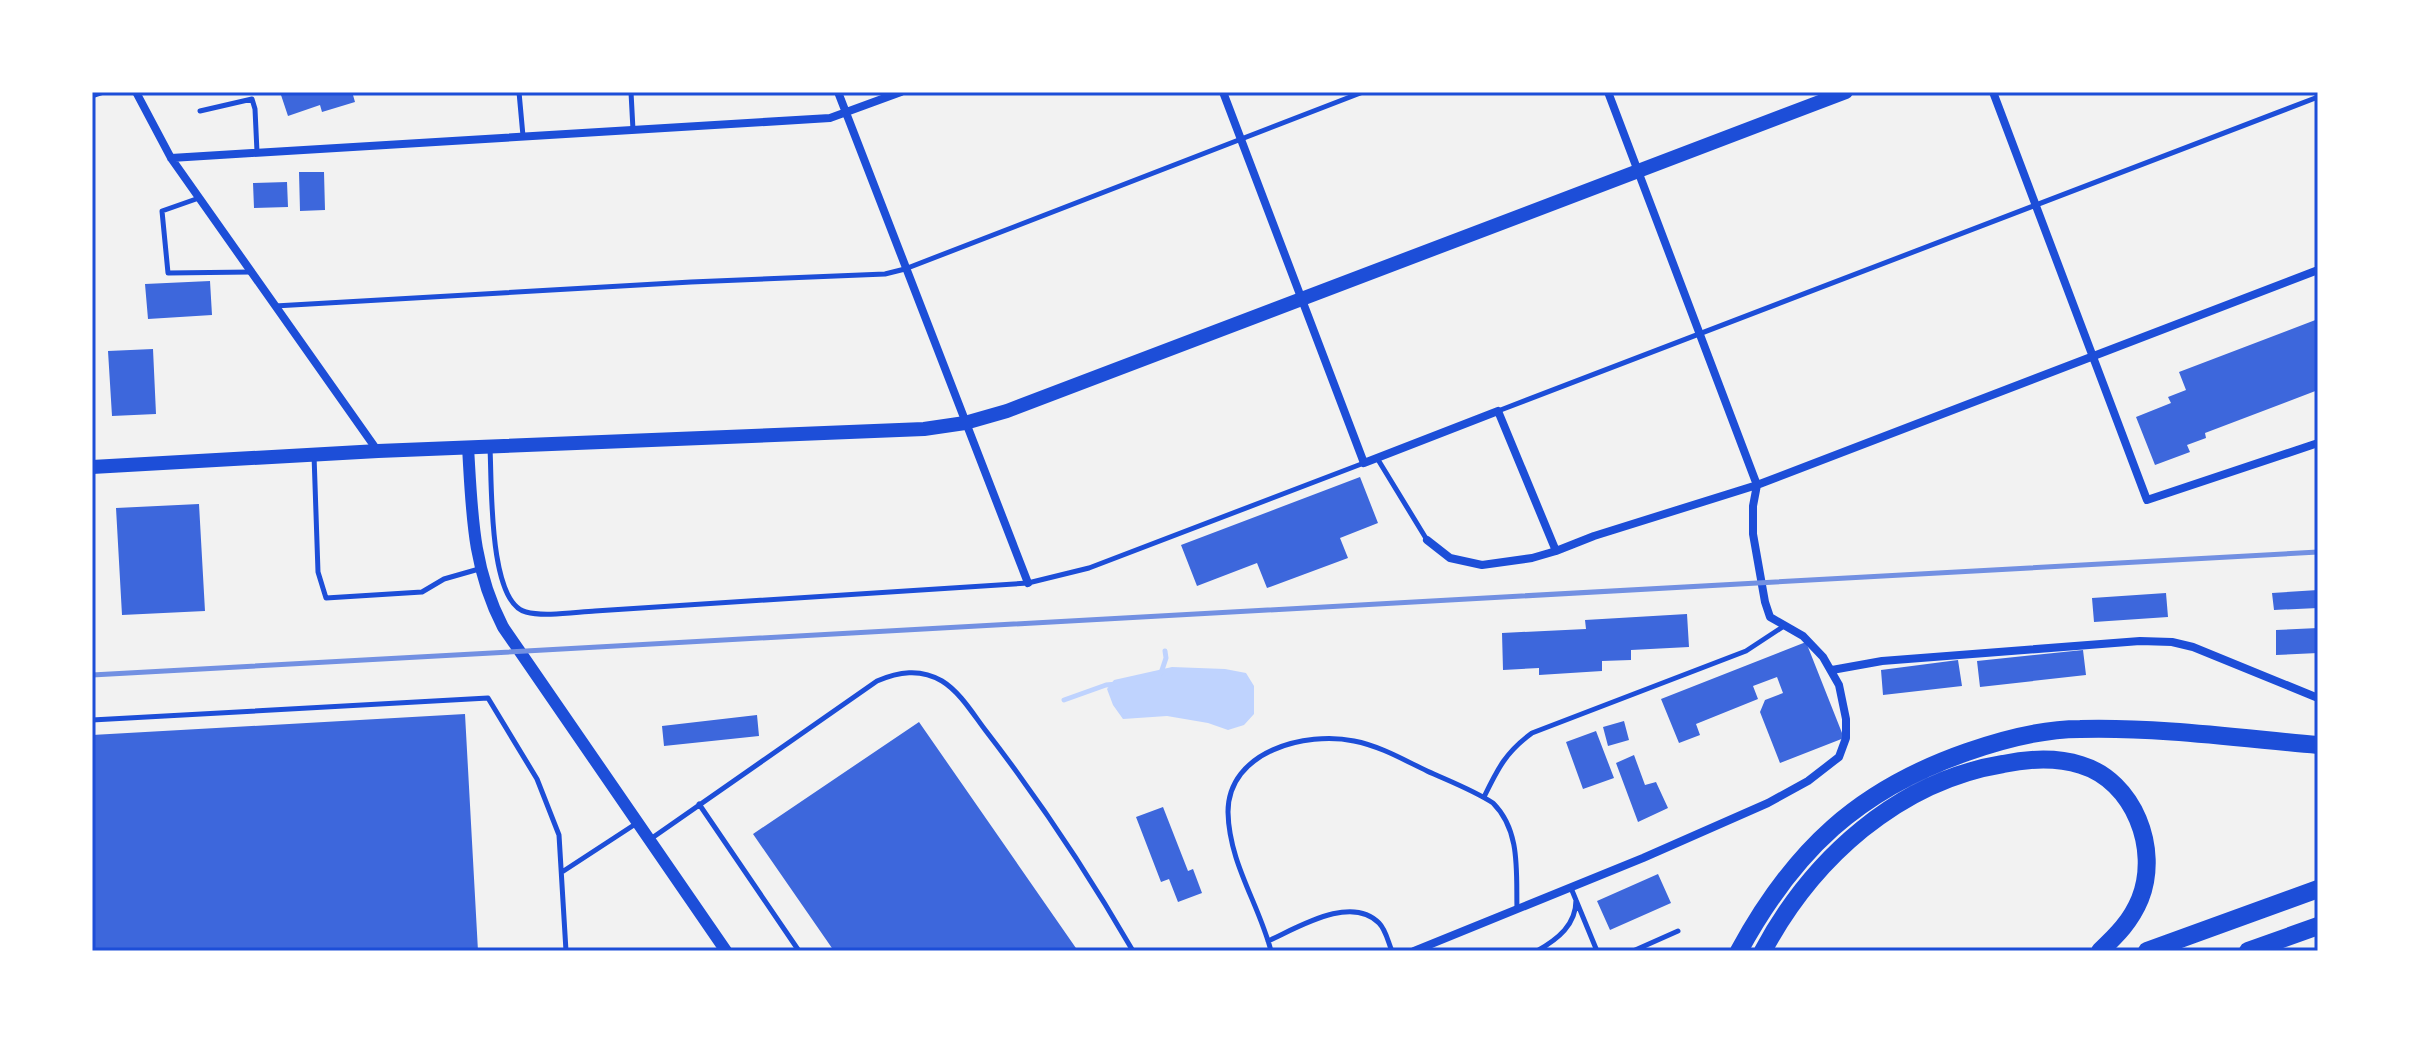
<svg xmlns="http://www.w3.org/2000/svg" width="2410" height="1043" font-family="'Alegreya Sans',sans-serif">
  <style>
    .water { fill: #bfd3fe }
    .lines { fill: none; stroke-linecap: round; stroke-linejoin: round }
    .stream { stroke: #bfd3fe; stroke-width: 5 }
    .building { fill: #3d67dc }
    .service { stroke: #1d4ed8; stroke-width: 5 }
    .minor { stroke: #1d4ed8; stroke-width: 8 }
    .tertiary { stroke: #1d4ed8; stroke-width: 12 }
    .secondary { stroke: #1d4ed8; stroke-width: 14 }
    .motorway { stroke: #1d4ed8; stroke-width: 18 }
    .rail { stroke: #7290e2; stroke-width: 5 }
    .neatline { fill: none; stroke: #1d4ed8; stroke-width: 3 }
  </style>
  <rect width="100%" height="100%" fill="#f2f2f2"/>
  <path class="water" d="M1172,667L1225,669L1246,673L1254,686V714L1244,725L1228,730L1208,723L1167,716L1123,719L1113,705L1107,689L1114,680Z"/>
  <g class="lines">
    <path class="stream" d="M1161,673L1166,658L1165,651
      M1064,700L1106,685L1117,684"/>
  </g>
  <path class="building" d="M280,92H361V93L353,95L355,102L322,112L320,105L288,116Z
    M299,172H324L325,210L300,211Z
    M287,182L288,207L254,208L253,183Z
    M210,281L212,315L148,319L145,284Z
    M2318,319V390L2205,433L2206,438L2187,445L2190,452L2155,465L2136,417L2171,403L2168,397L2186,390L2179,372Z
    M153,349L156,414L112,416L108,351Z
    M1360,477L1378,523L1340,538L1348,558L1267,588L1257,563L1197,586L1181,545Z
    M199,504L205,611L122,615L116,508Z
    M2318,590V608L2274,610L2272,593Z
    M2166,593L2168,617L2094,622L2092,598Z
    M1687,614L1689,647L1631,650V660L1602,661V671L1539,675V668L1503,670L1502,633L1586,629L1585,620Z
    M2318,628V653L2276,655V630Z
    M1806,642L1844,738L1780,763L1760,712L1765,700L1783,693L1777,677L1753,686L1758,699L1696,724L1700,735L1679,743L1661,699Z
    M2083,650L2086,675L1980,687L1977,661Z
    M1958,660L1962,686L1883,695L1881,670Z
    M465,714L478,951H92V735Z
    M757,715L759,736L664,746L662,726Z
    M1624,721L1629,740L1608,746L1603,727Z
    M919,722L1078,951H834L753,834Z
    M1596,731L1614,778L1583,789L1566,742Z
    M1634,755L1645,785L1656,782L1668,808L1638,822L1616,763Z
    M1163,807L1188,871L1193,869L1202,893L1178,902L1169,879L1161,882L1136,817Z
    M1658,874L1671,903L1610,930L1597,901Z"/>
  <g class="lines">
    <path class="service" d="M519,92L523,136
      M631,92L633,130
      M92,96L104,92
      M200,111L252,99L255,109L257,152
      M199,198L162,211L168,273L251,272
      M275,306L691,282L885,274L905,269L1363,92
      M1498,411L2318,97
      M490,449C492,481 488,603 526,612C544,617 576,612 595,611L1028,583L1089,568L1364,463
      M314,455L318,572L326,598L422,592L444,579L479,569
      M1377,458L1427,540
      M92,720L488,698L537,779L559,835L566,951
      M1484,797C1498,768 1506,752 1532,733L1746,651L1784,626
      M699,804L799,951
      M652,838L877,681C898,672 920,668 942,681C960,692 973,714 986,731C1040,801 1089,875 1133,951
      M562,872L637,823
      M1571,888L1597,951
      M1268,941C1297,928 1351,894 1379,923C1386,930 1388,942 1392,951
      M1271,951C1259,904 1229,863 1228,812C1228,751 1306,731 1354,741C1380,746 1404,760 1427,771C1449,781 1473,790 1493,803C1521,831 1516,872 1517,909
      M1537,951C1558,939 1576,925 1576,900
      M1633,951L1678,931"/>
    <path class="minor" d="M136,92L171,158L377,450
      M838,92L1028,583
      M1223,92L1364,463L1498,411L1556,551
      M1993,92L2147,500L2318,443
      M171,158L830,118L901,92
      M1427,540L1450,558L1482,565L1532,558L1556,551L1594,536L1757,485L2318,270
      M1832,670L1882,661L2140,641L2172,642L2193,647L2318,698
      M1414,951L1643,858L1768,803L1808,781L1839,757L1846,738V719L1839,685L1823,657L1803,636L1770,617L1765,602L1753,534V506L1757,485L1608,92"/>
    <path class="tertiary" d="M468,447C472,512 472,567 503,627L726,951"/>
    <path class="secondary" d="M92,467L378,451L924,429L965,423L1007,411L1846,92"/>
    <path class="motorway" d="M1739,951C1794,850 1858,790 1967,752C2004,739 2042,729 2080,729C2159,727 2239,738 2318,745
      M1763,951C1812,859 1898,781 2003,764C2027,759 2056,757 2081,765C2134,781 2160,849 2140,899C2131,921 2117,935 2100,951
      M2147,951L2318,889
      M2248,951L2318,926"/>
    <path class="rail" d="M92,675L2318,552"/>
  </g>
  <rect width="2410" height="1043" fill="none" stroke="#ffffff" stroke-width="188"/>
  <rect x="94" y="94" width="2222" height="855" class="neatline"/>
</svg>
